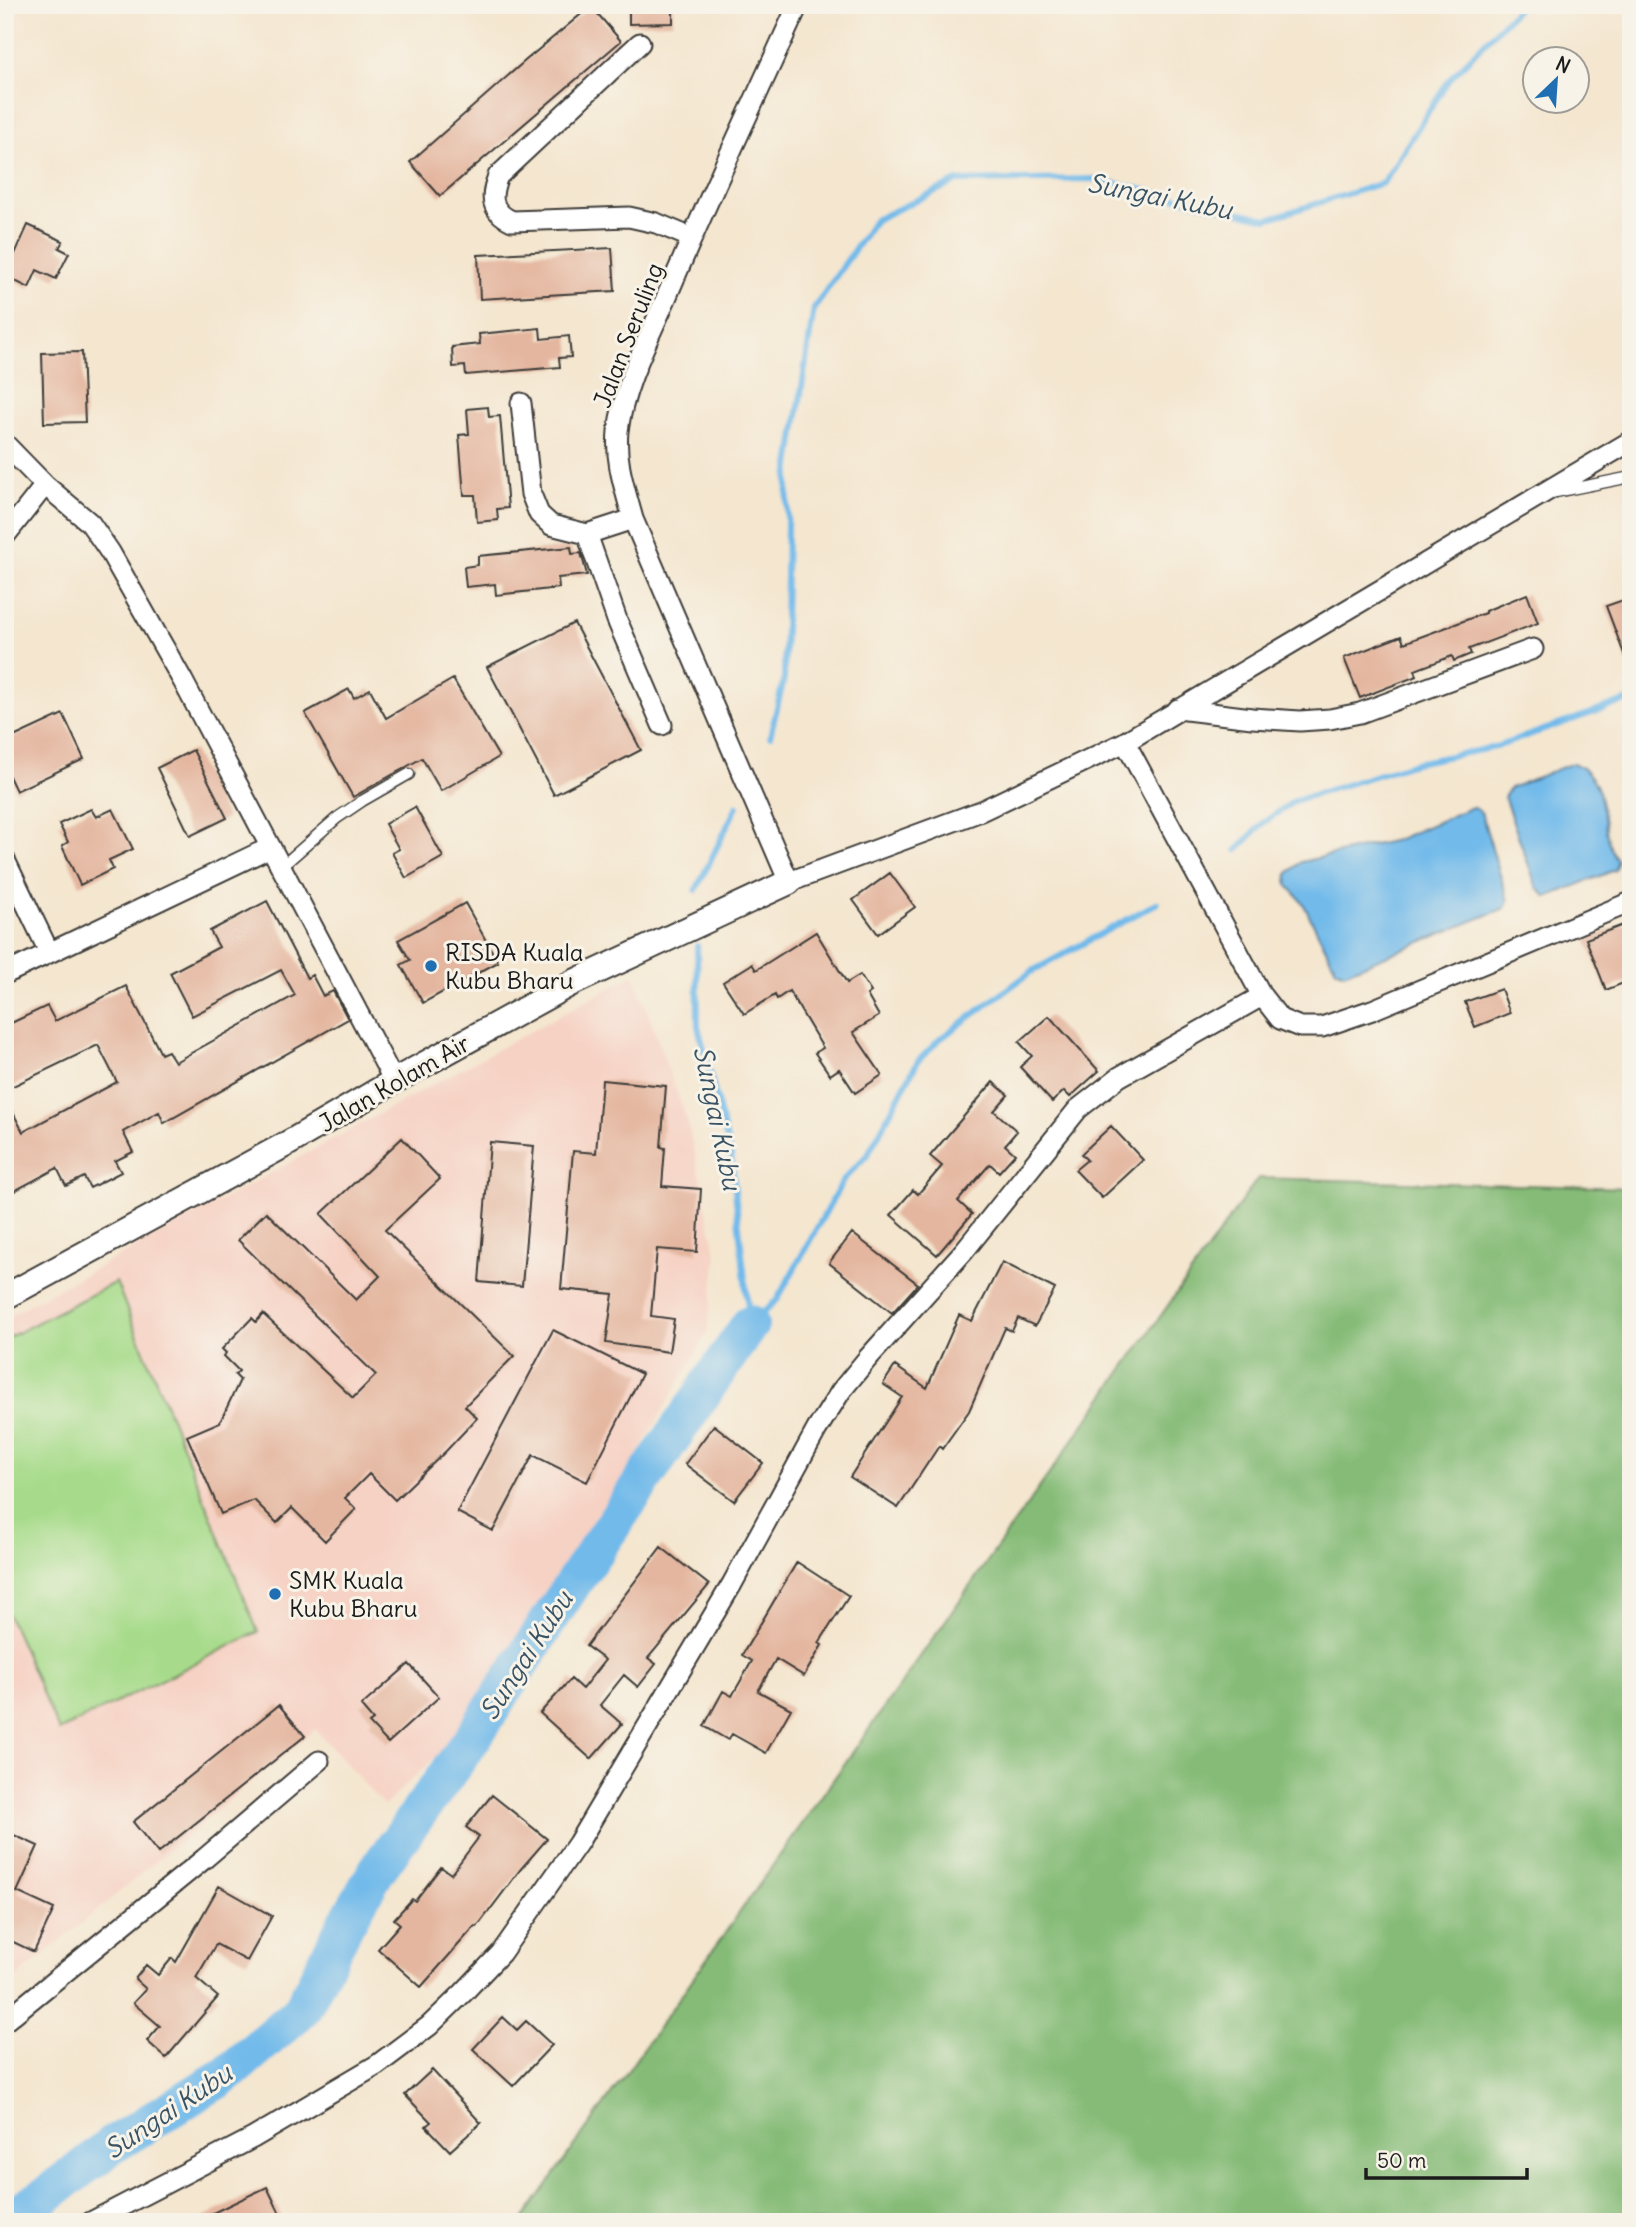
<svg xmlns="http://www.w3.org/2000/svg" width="1636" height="2227" font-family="Delius,sans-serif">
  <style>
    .built { fill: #f6d2c4 }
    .green { fill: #a7db8b; stroke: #627c54; stroke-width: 2 }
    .forest { fill: #85bb77; stroke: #506c4a; stroke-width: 2 }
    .water { fill: #71baea; stroke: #466b83; stroke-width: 2 }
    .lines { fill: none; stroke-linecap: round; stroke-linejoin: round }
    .stream { stroke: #71baea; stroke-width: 6 }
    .river { stroke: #71baea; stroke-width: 38 }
    .building { fill: #e4b69f }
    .service-casing { stroke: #3c3a37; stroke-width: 13 }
    .minor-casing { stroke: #3c3a37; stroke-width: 23 }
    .tertiary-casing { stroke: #3c3a37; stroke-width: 28 }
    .service { stroke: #fff; stroke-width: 10 }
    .minor { stroke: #fff; stroke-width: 19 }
    .tertiary { stroke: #fff; stroke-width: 24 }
    .poi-dot { fill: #1f6fb2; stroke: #f7f3e8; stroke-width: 2.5 }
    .labels { text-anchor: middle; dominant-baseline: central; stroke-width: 6; stroke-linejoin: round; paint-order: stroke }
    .street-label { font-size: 24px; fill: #1c1c1c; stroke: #f7f3e8 }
    .poi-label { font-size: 24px; fill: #1c1c1c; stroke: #f7f3e8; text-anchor: start }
    .water-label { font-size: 26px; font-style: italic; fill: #3a5364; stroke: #f7f3e8 }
  </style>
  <rect width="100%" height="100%" fill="#f7f3e8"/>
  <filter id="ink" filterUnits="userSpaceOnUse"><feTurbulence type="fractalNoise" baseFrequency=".0143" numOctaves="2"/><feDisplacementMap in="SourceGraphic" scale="14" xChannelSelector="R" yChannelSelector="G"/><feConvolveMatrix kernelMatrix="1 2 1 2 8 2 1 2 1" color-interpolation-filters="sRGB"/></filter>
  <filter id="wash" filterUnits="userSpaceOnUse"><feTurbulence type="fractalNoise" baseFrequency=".00686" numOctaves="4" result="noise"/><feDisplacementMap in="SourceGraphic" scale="28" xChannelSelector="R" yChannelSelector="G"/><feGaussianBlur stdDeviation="1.57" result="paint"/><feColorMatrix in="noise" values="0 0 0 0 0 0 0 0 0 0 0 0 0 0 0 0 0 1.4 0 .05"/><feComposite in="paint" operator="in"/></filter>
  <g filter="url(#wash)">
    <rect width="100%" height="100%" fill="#f4e6cf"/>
    <path class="built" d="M634,975L688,1123L717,1257L707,1333L634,1461L447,1746L384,1806L315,1729L5,1987V1318Z"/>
    <path class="green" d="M116,1282L258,1632L59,1731L5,1608V1339Z"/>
    <path class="forest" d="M1258,1178L1631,1188V2222H521Z"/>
    <path class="water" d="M1573,763C1605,776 1601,811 1608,840C1609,847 1614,854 1617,861L1615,870L1547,897L1537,888L1504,797L1510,788Z
      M1472,807L1481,812L1508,901L1505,908L1344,973L1336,969L1302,901L1287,885L1288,873L1301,862L1396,840Z"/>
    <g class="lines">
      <path class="stream" d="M770,736L784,679L788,479L814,308L875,220L957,181L1096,179L1267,219L1383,183L1448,81L1521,5
        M1237,850L1263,823L1294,801L1415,763L1496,747L1631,699
        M696,890L737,806
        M697,946L698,1026L731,1156L750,1324
        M750,1324L777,1300L844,1179L868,1154L918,1061L940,1039L1031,972L1157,903"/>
      <path class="river" d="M5,2218L41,2199L111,2146L229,2073L302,2009L345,1925L377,1870L468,1745L579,1574L750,1324"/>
    </g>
    <g id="blocks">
      <path class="building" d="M629,5H673V23L629,24Z
        M591,6L621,41L440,196L410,162L526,60Z
        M28,225L63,241L59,248L69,253L56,279L37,270L29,288L5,276Z
        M612,248L615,291L480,299L478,255Z
        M540,328L541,339L569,336L571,357L559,358L560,367L466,375L465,366L453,367L452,347L480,344L479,334Z
        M82,352L85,422L44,423L42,353Z
        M488,407L489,417L500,416L508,508L497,509L498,520L477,522L475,495H464L459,435L469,434L467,409Z
        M571,547L572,554L581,553L587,575L558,578L559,588L496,595L495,584L466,587L464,567L478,565V556Z
        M1527,594L1538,623L1469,649L1471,654L1454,661L1452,656L1415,670L1417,676L1360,698L1344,658L1401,636L1404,643L1485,613V611Z
        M1626,599L1631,611L1629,667L1606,606Z
        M574,623L641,750L554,795L487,667Z
        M453,679L499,757L441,791L422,758L353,797L305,713L349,689L354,698L370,689L386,718Z
        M63,714L84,759L16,791L5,768V741Z
        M193,750L227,818L190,836L157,768Z
        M415,807L443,857L406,878L392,853L399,849L385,824Z
        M91,809L96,817L113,809L133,849L109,860L113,869L80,885L62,846L68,842L59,824Z
        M890,873L915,907L878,934L853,900Z
        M267,901L307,978L312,975L323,996L333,991L348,1019L164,1123L159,1112L123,1132L133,1152L115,1161L121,1172L90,1188L84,1177L66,1186L57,1168L5,1196V1097L23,1132L117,1082L98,1045L5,1090V1026L47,1006L55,1021L126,986L161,1054L168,1051L175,1062L295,995L281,970L192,1016L170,973L219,947L210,931Z
        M465,903L498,962L423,1003L401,965L410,960L398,940Z
        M1631,922V980L1606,990L1586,939Z
        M816,932L847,983L860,975L871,992L867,995L879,1016L853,1032L882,1075L855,1093L839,1069L830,1075L815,1053L823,1048L789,991L777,999L775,995L744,1014L723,982L752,964L756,970Z
        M1501,989L1510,1013L1475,1027L1465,1002Z
        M1049,1016L1099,1071L1070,1097L1064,1091L1052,1102L1020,1067L1032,1056L1019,1042Z
        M602,1080L666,1086L661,1147L665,1148L662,1186L701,1189L697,1252L657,1249L651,1316L674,1319L669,1352L606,1343L613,1294L561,1289L573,1151L596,1153Z
        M993,1082L1008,1095L994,1111L1017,1131L1005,1145L1015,1154L999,1172L990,1164L958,1201L972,1214L937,1255L891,1215L913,1190L918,1194L942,1166L930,1156Z
        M1111,1126L1143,1160L1102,1198L1075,1170L1087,1160L1081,1154Z
        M402,1138L440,1179L385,1230L514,1356L465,1406L477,1418L446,1451L395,1500L369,1474L345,1498L356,1509L325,1541L292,1508L277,1523L254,1500L221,1514L187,1436L220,1422L240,1380L235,1375L239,1371L224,1356L226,1353L222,1349L252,1318L256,1322L263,1314L353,1398L376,1375L238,1240L266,1212L356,1300L380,1276L321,1214Z
        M490,1142L534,1146L522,1286L479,1282Z
        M852,1233L918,1284L892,1313L829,1263Z
        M1002,1262L1055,1289L1035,1326L1018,1318L1012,1331L1005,1328L969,1411L942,1449L939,1446L898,1508L850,1477L902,1397L883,1384L895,1366L927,1388L959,1315L972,1321Z
        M553,1330L642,1374L587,1482L533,1455L493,1531L457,1512Z
        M714,1425L763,1463L734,1501L685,1464Z
        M661,1547L709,1585L648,1658L656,1664L638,1687L624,1675L600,1705L622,1724L591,1759L540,1713L571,1679L582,1689L605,1660L586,1646Z
        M797,1562L849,1596L819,1643L822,1645L804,1676L776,1659L758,1691L791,1709L766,1753L732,1734L728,1740L704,1726L723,1691L732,1696L752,1661L742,1655Z
        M409,1664L439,1697L388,1743L369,1723L373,1720L361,1706Z
        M279,1705L305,1736L158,1853L133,1822Z
        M492,1795L547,1839L520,1870L477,1927L475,1926L421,1987L378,1949L400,1924L394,1919L412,1899L415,1901L441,1867L451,1874L479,1837L466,1827Z
        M5,1831L38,1846L17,1892L54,1909L34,1952L5,1938Z
        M219,1886L272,1916L247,1961L216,1944L196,1978L218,1997L166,2058L147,2041L160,2026L133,2003L146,1989L135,1979L146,1965L158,1975L172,1958L176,1962Z
        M503,2017L517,2030L526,2021L552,2045L513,2086L473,2049Z
        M432,2070L481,2123L450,2151L426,2126L431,2122L405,2095Z
        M267,2187L284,2222H194Z"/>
    </g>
  </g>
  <g filter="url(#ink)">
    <use href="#blocks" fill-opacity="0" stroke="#3c3a37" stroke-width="2"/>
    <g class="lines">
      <defs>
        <path id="service" d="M1556,492L1631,477
          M281,867L337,818L362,801L409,774"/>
        <path id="minor" d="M798,5C754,102 708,198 667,296C649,338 624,384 618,431C615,462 625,489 633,519L789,882L981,811L1125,742L1631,441
          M640,43L498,176C490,196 490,211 512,221L629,217L656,223L692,238
          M521,403L531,494L539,514L551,525L587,534L633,519
          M5,444L45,485L90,523L110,552L183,681L394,1081
          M587,534L617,620L662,725
          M5,536L45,485
          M1178,709L1252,718L1300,721L1330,719L1360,713L1533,649
          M1125,742L1262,996L1280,1019L1300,1027H1322L1372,1010L1631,902
          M5,860L49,952
          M5,974L269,848
          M5,2021L204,1859L319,1761
          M91,2222L253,2138L377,2065L429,2026L463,1993L501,1953L578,1843L732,1584L817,1429L841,1391L868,1358L964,1251L1078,1109L1119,1077L1262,996"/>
        <path id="tertiary" d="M5,1297L292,1141L394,1081L570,984L789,882"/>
      </defs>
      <use href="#service" class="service-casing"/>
      <use href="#minor" class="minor-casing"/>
      <use href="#tertiary" class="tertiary-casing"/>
      <use href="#service" class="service"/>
      <use href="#minor" class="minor"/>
      <use href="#tertiary" class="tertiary"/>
    </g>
  </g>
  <g class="poi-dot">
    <circle cx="431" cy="966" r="7"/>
    <circle cx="275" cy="1594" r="7"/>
  </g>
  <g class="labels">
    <g class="street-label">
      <text transform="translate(628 335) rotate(-69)">Jalan Seruling</text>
      <text transform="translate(394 1083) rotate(-30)">Jalan Kolam Air</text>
    </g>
    <g class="poi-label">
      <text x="445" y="952">RISDA Kuala<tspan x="445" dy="28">Kubu Bharu</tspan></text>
      <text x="289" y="1580">SMK Kuala<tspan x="289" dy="28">Kubu Bharu</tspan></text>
    </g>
    <g class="water-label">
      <text transform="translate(1160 196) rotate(11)">Sungai Kubu</text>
      <text transform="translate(718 1118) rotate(78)">Sungai Kubu</text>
      <text transform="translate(526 1655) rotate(-57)">Sungai Kubu</text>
      <text transform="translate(168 2111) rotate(-34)">Sungai Kubu</text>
    </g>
  </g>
  <rect width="1636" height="2227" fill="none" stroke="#f7f3e8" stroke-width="28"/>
  <g transform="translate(1556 80) rotate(25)"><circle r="33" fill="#f7f3e8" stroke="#9f9d96" stroke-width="2"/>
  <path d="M0-5L12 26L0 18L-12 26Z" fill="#1f6fb2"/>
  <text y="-10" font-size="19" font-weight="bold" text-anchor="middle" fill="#1c1c1c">N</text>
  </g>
  <path d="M1366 2168v10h161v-10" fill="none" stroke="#1c1c1c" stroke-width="3.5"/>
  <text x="1377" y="2168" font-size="21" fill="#1c1c1c" stroke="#f7f3e8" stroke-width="5" paint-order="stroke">50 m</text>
</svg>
